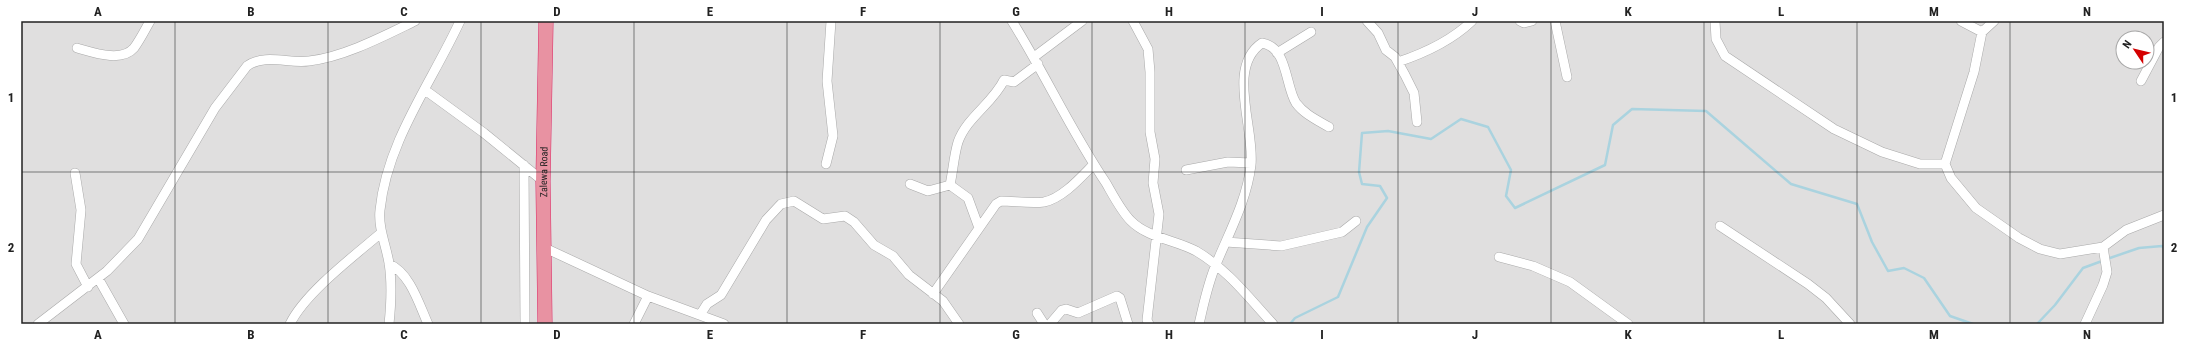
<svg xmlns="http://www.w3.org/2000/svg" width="2185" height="345" font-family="'Roboto Condensed',sans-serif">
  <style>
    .residential { fill: #e0dfdf; fill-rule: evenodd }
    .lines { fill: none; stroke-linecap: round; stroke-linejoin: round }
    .stream { stroke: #aad3df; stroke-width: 2.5 }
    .minor-casing { stroke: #a9a9a9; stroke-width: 10 }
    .highway-casing { stroke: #dc2a67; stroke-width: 15 }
    .minor { stroke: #fff; stroke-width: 9 }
    .highway { stroke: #e892a2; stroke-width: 14 }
    .grid { fill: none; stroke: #222; stroke-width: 1; stroke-opacity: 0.55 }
    .labels { text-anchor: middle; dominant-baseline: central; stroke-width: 4; stroke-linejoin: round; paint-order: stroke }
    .street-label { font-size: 10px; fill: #222; stroke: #fff }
    .neatline { fill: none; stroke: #222; stroke-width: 1.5 }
    .grid-label { font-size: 13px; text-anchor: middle; font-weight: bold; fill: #222 }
  </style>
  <rect width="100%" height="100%" fill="#f2efe9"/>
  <path class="residential" d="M21,21H2164V324H21ZM2123,38H2147V62H2123Z"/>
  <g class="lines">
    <path class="stream" d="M2107,259L2139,248L2162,246L2164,248
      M1290,324L1295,318L1338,297L1367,227L1387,198L1380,186L1362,184L1359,172L1362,133L1388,131L1431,139L1461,119L1488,127L1511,170L1506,196L1515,208L1605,165L1613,125L1632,109L1706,111L1791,184L1857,204L1872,242L1888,271L1904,268L1924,278L1950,316L1973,324
      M2037,324L2055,305L2083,268L2102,261"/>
    <defs>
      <path id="minor" d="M1012,21C1045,74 1071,131 1106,183C1113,195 1121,211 1131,221C1148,238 1176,240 1196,251C1227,269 1249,298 1273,324
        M1133,21L1148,49L1150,72V132L1155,159L1153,183L1159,214L1147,320L1149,324
        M1367,21L1378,33L1386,50L1395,57L1405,75L1414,93L1417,122
        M1520,21L1524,23L1532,21
        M1555,21L1567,77
        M1715,21L1716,39L1725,56L1834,129L1882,152L1920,164H1945
        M1961,21L1982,32
        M1994,21L1982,32L1974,72L1945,164L1951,178L1976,208L2019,238L2040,249L2060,254L2103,247L2126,230L2164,215
        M77,48C92,52 121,63 134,48C140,40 145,30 150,21
        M1277,53L1311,32
        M1034,57L1082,21
        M1398,62C1425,53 1451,41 1472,21
        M2141,81L2159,47L2164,42
        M425,90L484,133L543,181
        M826,164L833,136L827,81L831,21
        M524,165L525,324
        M1186,170L1228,162L1251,163
        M75,173L81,210L76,264L88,287
        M910,184L928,191L950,185
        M1720,226L1808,284L1826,298L1850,324
        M979,228L968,198L950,185C953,171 954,155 958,142C967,117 993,103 1004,80L1014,82L1038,64
        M1226,242L1281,246L1342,232L1356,221
        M545,248L648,296L724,324
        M1499,257L1533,266L1570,282L1628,324
        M389,264C410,273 419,304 428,324
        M98,278L124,324
        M933,294L996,204L1001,201C1014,201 1031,204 1044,202C1063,198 1081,177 1093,165
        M1037,313L1044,324
        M700,315L707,304L721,295L766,220L781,204L794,201L823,219L845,216L854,222L874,245L893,256L909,275L943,301L959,324
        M38,324L107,271L138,239L215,108L247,66C265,53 289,64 309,61C344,57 384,36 415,21
        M290,324C305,293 354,256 381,233
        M389,324C391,305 392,282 389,263C386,245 378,228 380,210C387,141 432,82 460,21
        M634,324L648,296
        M1050,324L1062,310L1066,309L1078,313L1117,296L1120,298L1128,324
        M1199,324C1204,303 1208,282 1217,262C1230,231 1247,199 1251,165C1255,129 1226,67 1262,43C1288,47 1285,86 1296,103C1304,114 1317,120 1329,127
        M2085,324L2103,285L2107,272L2103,247"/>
      <g id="highway">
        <path id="s1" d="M545,324L543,181L546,21"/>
      </g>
    </defs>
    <use href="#minor" class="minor-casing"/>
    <use href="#highway" class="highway-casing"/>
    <use href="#minor" class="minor"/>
    <use href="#highway" class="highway"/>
  </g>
  <path class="grid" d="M175,21V324M328,21V324M481,21V324M634,21V324M787,21V324M940,21V324M1092,21V324M1245,21V324M1398,21V324M1551,21V324M1704,21V324M1857,21V324M2010,21V324M21,172H2164"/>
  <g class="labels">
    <g class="street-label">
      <text stroke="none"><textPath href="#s1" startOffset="152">Zalewa Road</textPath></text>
    </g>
  </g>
  <rect width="2185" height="345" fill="none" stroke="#ffffff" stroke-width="44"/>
  <g transform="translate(2135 50) rotate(305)"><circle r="19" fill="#ffffff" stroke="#a7a7a7"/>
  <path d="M0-3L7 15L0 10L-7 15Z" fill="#d40000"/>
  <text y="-6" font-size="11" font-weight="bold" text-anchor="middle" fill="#222222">N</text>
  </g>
  <rect x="22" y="22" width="2141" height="301" class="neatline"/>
  <g class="grid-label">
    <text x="98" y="16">A</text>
    <text x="251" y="16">B</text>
    <text x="404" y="16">C</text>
    <text x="557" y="16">D</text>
    <text x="710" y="16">E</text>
    <text x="863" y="16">F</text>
    <text x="1016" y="16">G</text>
    <text x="1169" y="16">H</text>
    <text x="1322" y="16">I</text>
    <text x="1475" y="16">J</text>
    <text x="1628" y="16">K</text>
    <text x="1781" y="16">L</text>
    <text x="1934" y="16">M</text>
    <text x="2087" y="16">N</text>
    <text x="11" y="102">1</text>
    <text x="2174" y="102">1</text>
    <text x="11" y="252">2</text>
    <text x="2174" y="252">2</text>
    <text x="98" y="339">A</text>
    <text x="251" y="339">B</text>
    <text x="404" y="339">C</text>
    <text x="557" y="339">D</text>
    <text x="710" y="339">E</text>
    <text x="863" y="339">F</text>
    <text x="1016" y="339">G</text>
    <text x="1169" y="339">H</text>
    <text x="1322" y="339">I</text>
    <text x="1475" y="339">J</text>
    <text x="1628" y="339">K</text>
    <text x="1781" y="339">L</text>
    <text x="1934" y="339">M</text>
    <text x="2087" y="339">N</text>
  </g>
</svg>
